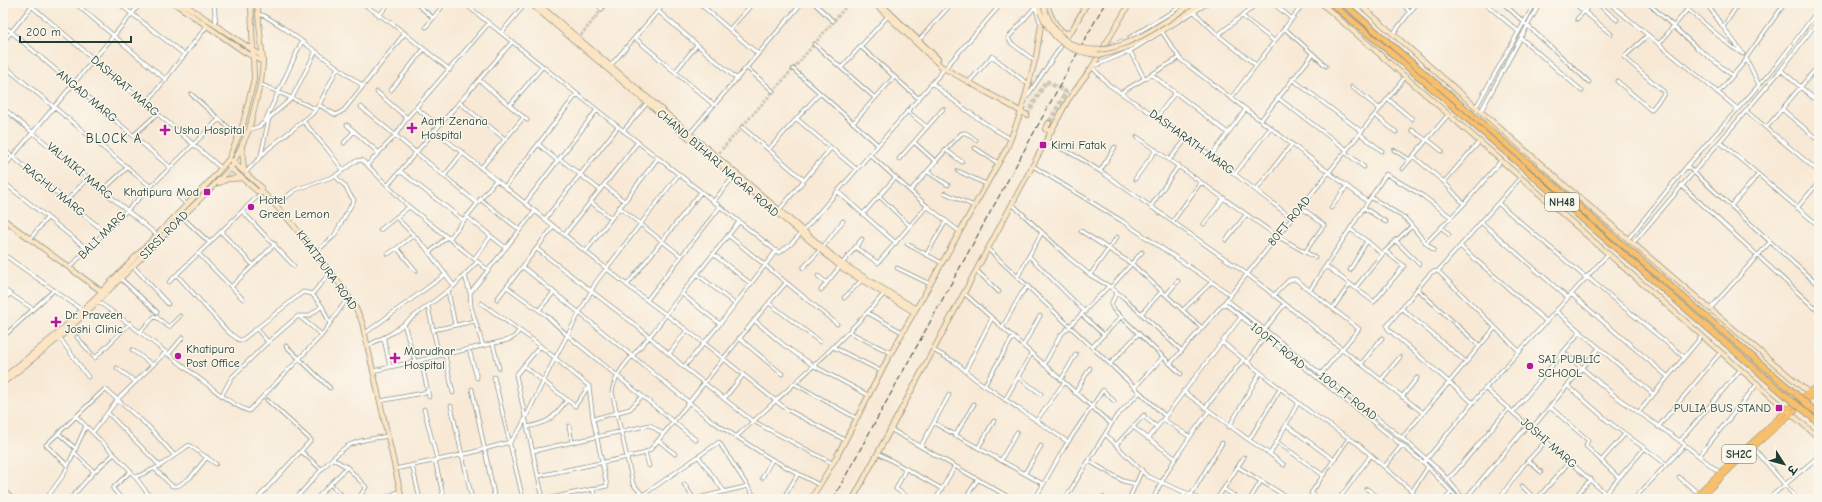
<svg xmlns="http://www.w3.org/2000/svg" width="1822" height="502" font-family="'Comic Neue','Playpen Sans Deva',sans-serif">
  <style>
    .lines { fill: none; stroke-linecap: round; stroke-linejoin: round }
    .street-tunnel { stroke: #cdc7b6; stroke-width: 3; stroke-dasharray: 3 1.5; stroke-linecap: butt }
    .secondary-tunnel { stroke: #cdc7b6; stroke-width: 4.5; stroke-dasharray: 4.5 2; stroke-linecap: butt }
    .street-casing { stroke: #8c9385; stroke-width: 4.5 }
    .secondary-casing { stroke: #8c9385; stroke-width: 6 }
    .primary-casing { stroke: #8c9385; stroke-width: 6 }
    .highway-casing { stroke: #8c9385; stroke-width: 7 }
    .street { stroke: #fff; stroke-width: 3 }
    .secondary { stroke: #fce5c4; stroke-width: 4.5 }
    .primary { stroke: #f8bf6c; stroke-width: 5 }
    .highway { stroke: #f8bf6c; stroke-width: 5.5 }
    .rail { stroke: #1f3d34; stroke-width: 1; stroke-dasharray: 6 3; stroke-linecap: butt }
    .secondary-bridge-casing { stroke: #8c9385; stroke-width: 6; stroke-linecap: butt }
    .highway-bridge-casing { stroke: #8c9385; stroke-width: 7; stroke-linecap: butt }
    .secondary-bridge { stroke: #fce5c4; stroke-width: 4.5 }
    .highway-bridge { stroke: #f8bf6c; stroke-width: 5.5 }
    .poi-dot { fill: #b5179e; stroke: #fbf7ec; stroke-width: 1.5 }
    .labels { text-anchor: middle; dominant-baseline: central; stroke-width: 3; stroke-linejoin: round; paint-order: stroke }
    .shield { fill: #fbf7ec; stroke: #61756b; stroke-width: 1 }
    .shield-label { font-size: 11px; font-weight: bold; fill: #1f3d34 }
    .street-label { font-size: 12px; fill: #1f3d34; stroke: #fbf7ec }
    .poi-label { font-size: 12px; fill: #1f3d34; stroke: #fbf7ec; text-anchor: start }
    .neighbourhood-label { font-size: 13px; letter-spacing: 1px; fill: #1f3d34; stroke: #fbf7ec }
  </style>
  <rect width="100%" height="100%" fill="#fbf7ec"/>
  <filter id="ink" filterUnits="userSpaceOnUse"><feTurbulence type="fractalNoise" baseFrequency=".025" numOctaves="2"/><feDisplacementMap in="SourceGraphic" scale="8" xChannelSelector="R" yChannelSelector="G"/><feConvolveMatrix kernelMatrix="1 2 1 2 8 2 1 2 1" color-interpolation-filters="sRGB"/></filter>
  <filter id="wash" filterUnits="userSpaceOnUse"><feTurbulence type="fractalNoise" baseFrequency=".012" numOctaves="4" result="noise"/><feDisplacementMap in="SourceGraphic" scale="16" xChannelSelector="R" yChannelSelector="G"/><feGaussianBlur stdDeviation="0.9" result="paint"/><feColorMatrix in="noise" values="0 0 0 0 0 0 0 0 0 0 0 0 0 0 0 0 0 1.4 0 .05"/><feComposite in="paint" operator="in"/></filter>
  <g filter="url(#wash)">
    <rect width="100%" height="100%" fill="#f8e9d6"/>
  </g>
  <g filter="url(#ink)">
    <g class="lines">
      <path class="street-tunnel" d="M578,39L607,3
        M716,156L793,69L849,3"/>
      <path class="secondary-tunnel" d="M1027,115L1046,81L1066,92L1049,123"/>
      <defs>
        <path id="street" d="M28,3L221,168
          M75,3L166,80
          M118,3L185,55
          M214,3L216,25
          M362,3L394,25L450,70
          M416,3L433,18
          M464,3L597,110L779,253L791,244L804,230L1002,3
          M595,3L602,9
          M699,3L758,54
          M814,3L833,21
          M1034,3L1041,25
          M1077,3L1084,9
          M1208,3L1130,51L1092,67L1109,85L1189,139L1292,218
          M1273,3L1292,19
          M1403,3L1409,12
          M1485,3L1519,32
          M1503,3L1589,82
          M1574,3L1611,34
          M1597,3L1617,20
          M1609,3L1738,109
          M1648,3L1696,47L1732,75
          M1680,3L1732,47L1743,54
          M1706,3L1723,27
          M1739,3L1723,27L1742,52
          M658,11L737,79
          M1194,12L1218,35L1256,65
          M258,14L265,16L281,26L363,86
          M379,16L389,3
          M1242,16L1274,41
          M1577,19L1592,3
          M3,25L170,167
          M426,27L445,3
          M730,29L753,3
          M1162,32L1181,60L1368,202
          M501,33L526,3
          M1393,34L1417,3
          M1218,35L1258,3
          M635,38L714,105
          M1521,38L1582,91
          M919,40L952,3
          M3,42L32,6
          M814,44L875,98
          M1659,44L1687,10
          M860,46L918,98
          M1110,46L1129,38L1187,3
          M1130,51L1144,78
          M1312,53L1326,66
          M1035,61L1011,43L1008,38L1035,7
          M3,65L151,187
          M611,65L665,3
          M747,68L773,91
          M841,68L888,16
          M793,69L877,144
          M1781,70L1819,103
          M675,72L697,45
          M1151,74L1228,133
          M1292,79L1361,131
          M479,80L527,120
          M1617,81L1651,110L1664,94V92L1624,57L1648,35
          M969,82L992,56L1029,85
          M932,83C957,104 982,123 1011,139
          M260,84L316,109
          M1759,85L1746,58L1785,3
          M1352,87L1380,109
          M391,90L424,49
          M377,92L407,118
          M1122,92L1179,58
          M1718,93L1746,60
          M191,94L239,137
          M1026,98L1070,33
          M1231,98L1304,3
          M1278,98L1347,150
          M1388,99L1412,119
          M460,103L505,139
          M146,104L207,26
          M319,105L336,115L344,110L405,33
          M510,105L543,66
          M361,107L477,203
          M1476,107L1535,3
          M3,108L157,235
          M416,108L438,125
          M1782,109L1819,141
          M907,111L927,127
          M1481,111L1540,3
          M1746,111L1819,172
          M1375,115L1396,132
          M1157,117L1175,93
          M797,119L856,169
          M1261,120L1313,54L1284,28
          M265,121L302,41
          M303,121L328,150L343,170
          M853,123L894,77
          M347,125L379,153
          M742,127L804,180
          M1767,127L1819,65
          M249,130L260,126L292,98L316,51
          M434,130L637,293L704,343L786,409L845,440
          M1412,130L1426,140
          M623,131L648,102
          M690,133L802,3
          M1360,134L1382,151
          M134,135L157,114
          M1137,137L1277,236L1305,252L1324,225L1301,207
          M1427,139L1442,151
          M1046,141L1078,157L1106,175L1247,274L1422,412
          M914,142L936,162
          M1720,142L1819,226
          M344,143L354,131
          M538,144L558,161
          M975,148L998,163
          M3,149L105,232
          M769,149L820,93
          M946,150L962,162
          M1394,150L1410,160
          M1345,152L1364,167
          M869,154L927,206L960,232
          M261,155L269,118
          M1211,156L1246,109
          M1413,156L1444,182L1464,204
          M560,159L600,190
          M899,159L943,109
          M1170,159L1187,138
          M367,165L407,205L488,270
          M1033,166L1122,221L1231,295
          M1687,166L1819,286
          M3,168L141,3
          M481,168L524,117
          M1402,169L1448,115
          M400,171L463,220
          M958,171L986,184
          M1100,171L1115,147
          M928,172L948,185
          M245,173L268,149L312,114L319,105L338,67
          M1235,174L1271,127
          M444,176L463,152
          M896,177L879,196L910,226
          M1135,179L1156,150
          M3,182L87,249
          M1444,182L1479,142
          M388,185C429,137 471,89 512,42
          M604,185L624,201
          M1681,185L1819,312
          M505,187L577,94
          M103,190L128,167
          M1256,190L1292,144
          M837,191L896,243
          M910,191C928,172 943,151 962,133H966L976,140
          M945,193L974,206
          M178,196L187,205
          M1372,198L1405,218L1426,243L1464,204L1501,161
          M480,199L520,230
          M67,200L88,178
          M591,202L611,218
          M713,202L734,176
          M525,203L597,110
          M1498,203L1585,277
          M1012,204L1068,257L1090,275L1109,286L1123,297L1182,351
          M276,205L295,190L335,176L356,161L362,160L367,165L395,136L407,118L489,23
          M1151,206L1179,165
          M1731,206L1758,175
          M619,207L681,256
          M1331,208L1347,186
          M1364,208L1386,222
          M1797,208L1819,182
          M779,210L831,148
          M243,212L294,266
          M863,214L879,196
          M466,216L506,248
          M182,217L210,243
          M396,217L425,247L454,286
          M545,219L618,127
          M1173,221L1201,182
          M1481,222L1568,298
          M1204,224L1224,198
          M1441,227L1449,235
          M1350,229L1367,241L1382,254
          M380,230L409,207
          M1081,231L1132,264L1202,328
          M221,232L253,265
          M565,234L638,142
          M414,235L397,248L416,271
          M728,235L837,324
          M30,239L47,218
          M449,239L496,180
          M1628,239L1687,166L1776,66L1819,9
          M1226,240L1246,215
          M1395,240L1419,264
          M1426,243L1434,250
          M1633,243L1781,70L1819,20
          M907,244L942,263
          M1460,246L1547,322
          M823,247L843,221
          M855,247L878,263L927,206
          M537,249L638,327L684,367L751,420L832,463
          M988,249L1165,416
          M586,251L658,158
          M1305,252L1315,257
          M315,253L334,236L354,200L350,195L345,186L335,176
          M429,253L447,237
          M3,254L82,310
          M199,254L243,299
          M388,254L397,248
          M713,254L751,284
          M926,255L946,221
          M1029,256L1085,312
          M474,259L491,236
          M133,266L168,304
          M1326,266L1374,302L1404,266L1385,251
          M70,267L219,119
          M523,267L712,421L768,457L819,485
          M803,268L820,250
          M897,268L930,284
          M976,270L999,292
          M1350,270L1367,241
          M1438,271L1520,352
          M697,274L735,304
          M177,275L228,332L239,340H242L303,292L312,294L331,272
          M1090,275L1117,237
          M465,276L470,293
          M818,276L827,283
          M1018,276L1042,232
          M1586,276L1684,357
          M120,278L157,312
          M169,282L262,192
          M627,285L701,192
          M231,287L275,244
          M507,287L547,316L567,335L696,440
          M1111,287L1142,252
          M1355,288L1385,251L1412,226
          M3,289L33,309
          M1417,289L1480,346
          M821,290L862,239
          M1310,290L1386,174L1423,196L1451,217
          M448,291L455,325
          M1117,292L1111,304L1113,309L1181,374
          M312,294L322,306L330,324
          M682,294L720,324
          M965,294L1111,424
          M1571,294L1667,376
          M1166,295L1178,281
          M1273,296L1289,280L1295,279L1359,329L1320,375
          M844,298L862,280
          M497,299L554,226
          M3,300L10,294
          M647,300L720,207
          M1227,300L1402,438L1440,471L1464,499
          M97,301C133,325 166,353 200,379C215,390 231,405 249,411L322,335L349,296
          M481,303L533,340L589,386L593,419L607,486L546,499
          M769,303L820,342
          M1224,303L1424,463L1458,499
          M428,307L439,356
          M1333,308L1350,284
          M1401,308L1466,362
          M1710,309L1770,242
          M539,310L554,292
          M1183,310L1212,282
          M1556,311L1653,394
          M868,313L902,332
          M1141,314L1162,291
          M1082,315L1104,335
          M300,317L322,335
          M754,320L785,346L814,366L868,395
          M404,324L415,361
          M1002,328L1021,294L1028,286
          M257,329L268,342
          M433,330L475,321
          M1264,330L1284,305
          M141,331L155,316L169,327L180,316
          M849,332L891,353
          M364,334L446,274
          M3,337L54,290
          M59,337L88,377
          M77,337L95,358L130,323
          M739,338L782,374
          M384,339L390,367
          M1222,342L1310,412L1358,444L1413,492
          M493,344L499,368
          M286,346L330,388
          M367,346L392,333L454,286L477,262
          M483,346L471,307L470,293L535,211
          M540,346L516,375L543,499
          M1023,346L1040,316
          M833,347L881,371
          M1092,347L1121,317
          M469,349L477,378
          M132,350L153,365
          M933,350L955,362L975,379L1068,442
          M1563,352L1615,396L1680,441L1719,472
          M669,354L687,330
          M168,355L183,337
          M445,355L453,393
          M421,360L429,397
          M1247,363L1265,336
          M1110,364L1139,333
          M1170,364L1224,303L1406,76
          M1361,364L1382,338
          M1044,365L1060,336L1109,286
          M524,366L575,406L589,386
          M684,367L720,324L776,251
          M117,368L136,382
          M373,371L508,340L514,337L519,331
          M965,371L992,318
          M494,377L523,499
          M1018,377L1041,394
          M1061,380L1076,354
          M1381,380L1400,357
          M795,384L856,418
          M984,386L1013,337
          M1568,386L1609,422L1666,464
          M1135,387L1163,357
          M472,389L495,499
          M1280,389L1249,440L1270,454L1298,403
          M1486,389L1612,499
          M1183,391L1249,440
          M1075,393L1090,368
          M222,395L232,377L268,342L298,316H309L322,306
          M1402,397L1417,378
          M724,399L743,375
          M267,400L311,440L301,451
          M1005,400L1031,354
          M380,401L428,392
          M1473,403L1388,329L1387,326L1428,276L1432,272L1438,271L1520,178
          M451,406L472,499
          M1550,407L1588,440L1586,446L1619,478
          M1205,408L1243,360
          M424,409L437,459
          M1513,412L1580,332
          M108,413L160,466
          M1638,413L1702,336
          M76,416L129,469L152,499
          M1143,416L1157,427
          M593,419L630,409L642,396
          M1163,419L1190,437
          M1036,421L1064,383
          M934,423L1043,484
          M1286,425L1334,460
          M569,426L572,442
          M527,427C551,422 552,419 567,400
          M1133,427L1175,458
          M1229,427L1260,373
          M1658,427L1721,352
          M1532,428L1599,348
          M890,429L1012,499
          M93,432L118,399L165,353
          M58,433L76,449
          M1106,435L1147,476L1200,499
          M955,436L974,404
          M736,437C787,390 838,346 884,294
          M1402,438L1495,328
          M1148,439L1241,317
          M658,440L675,454
          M1680,441L1741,369
          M1277,442L1323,475
          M1116,445L1144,415
          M921,446L949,395
          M1753,447L1797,499
          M978,448L994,421
          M533,451L650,425L663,434
          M645,452L649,466
          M75,453L94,472
          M878,453L942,489
          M1270,454L1284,465
          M698,456L724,491
          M1699,456L1758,383
          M333,459L347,467L366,487L358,499
          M435,460L444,499
          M1001,460L1017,432
          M1528,460L1541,472
          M1089,461L1123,481L1136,484
          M1425,461L1482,392L1608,254
          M1601,461L1625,434
          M412,465L420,499
          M68,466L46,445L105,389L149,427L174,455
          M1385,466L1402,445
          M1238,467L1290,499
          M906,468L896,489L911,499
          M155,469L172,486H178L191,477L207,457
          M395,469L470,453L510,442L520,429L553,362L596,282L679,174
          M1025,473L1041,446
          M538,476L642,454L650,450C696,396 738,337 786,283
          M136,477L160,466L189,445L216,464
          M1679,477L1698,493
          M762,478L772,460
          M1447,479L1455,472L1509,408
          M330,484L346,499
          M684,484L694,499
          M1522,486L1535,499
          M3,489L13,499
          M593,489L595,499
          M1224,489L1239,499
          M1367,489L1381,499
          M1606,493L1644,449
          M643,495L719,442L756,499
          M1191,495L1222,443
          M784,497L798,474
          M1103,497L1106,499
          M46,499L64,474L86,426
          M70,499L94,472L114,454
          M122,499L113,489L114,487L131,471
          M215,499L217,497L220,499
          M257,499L301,451L322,470
          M295,499C311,483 327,460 346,447C357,440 374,438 388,436
          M316,499L347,467
          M349,499L384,498L400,491
          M646,499L633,484L612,392C615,370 636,353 649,337C659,326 667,313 676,301C697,274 718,248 739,222
          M694,499L748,486
          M936,499L955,466
          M965,499L978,479
          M1035,499L1064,448L1103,390L1114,401
          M1065,499L1115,418L1140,392
          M1129,499L1142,470
          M1153,499C1168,467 1188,439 1209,411
          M1182,499L1185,492
          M1217,499L1244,457
          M1250,499L1261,481
          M1319,499L1311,493L1349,438
          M1339,499L1371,455
          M1407,499L1428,467
          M1445,499L1452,492
          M1465,499L1528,425
          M1499,499L1522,467L1546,441
          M1537,499L1570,461
          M1573,499L1591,479
          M1634,499L1685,445
          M1768,499L1819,456
          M1815,499L1819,496"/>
        <path id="secondary" d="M174,3L243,51L263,62
          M182,3L262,56
          M530,3L842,268L914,312
          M537,3L841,263L916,309
          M874,3L942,67L1027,115
          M880,3L938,59
          M1038,3L1040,12
          M1047,3C1050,16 1055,28 1067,34L1072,30L1087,3
          M1321,3L1819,438
          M1358,3L1568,188L1809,393
          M1101,55C1138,48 1172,23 1203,3
          M1049,123L1045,129L1051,131
          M242,147L244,171
          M232,161L261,187L262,192C283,211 299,232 316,254C333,276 352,296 362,322L402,499
          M229,167L257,191L262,192
          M219,183L228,179L243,178
          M3,219L101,291
          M3,378L57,334L94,299L210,181L229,159L243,124L254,79L251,3
          M3,383L59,338L98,301L231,168L249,130L261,81L263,62L257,3
          M1812,395L1819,402
          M811,499L836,458L886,362L1007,148L1021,112L1036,57L1041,25L1049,10
          M853,499L1068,100L1092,67L1130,3"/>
        <path id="primary" d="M1692,499L1788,409L1819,384
          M1699,499L1741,458L1819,389"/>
        <path id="highway" d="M1331,3L1403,63L1792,401
          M1343,3L1797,395
          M1809,406L1819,414
          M1805,411L1819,424"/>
      </defs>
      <use href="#street" class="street-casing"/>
      <use href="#secondary" class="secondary-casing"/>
      <use href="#primary" class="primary-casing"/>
      <use href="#highway" class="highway-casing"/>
      <use href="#street" class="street"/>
      <use href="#secondary" class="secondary"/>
      <use href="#primary" class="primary"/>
      <use href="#highway" class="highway"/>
      <path class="rail" d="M833,499L1105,3"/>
      <defs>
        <path id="secondary-bridge" d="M1043,3C1046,18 1053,29 1064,39C1103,71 1160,24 1194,3
          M1040,12C1053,41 1069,53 1101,55"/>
        <path id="highway-bridge" d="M1797,395L1809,406
          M1792,401L1805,411"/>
      </defs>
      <use href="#secondary-bridge" class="secondary-bridge-casing"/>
      <use href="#highway-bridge" class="highway-bridge-casing"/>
      <use href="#secondary-bridge" class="secondary-bridge"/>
      <use href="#highway-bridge" class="highway-bridge"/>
    </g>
  </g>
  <g class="poi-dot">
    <path d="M410 122h4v4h4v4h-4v4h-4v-4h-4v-4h4z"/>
    <path d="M163 124h4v4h4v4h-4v4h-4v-4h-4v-4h4z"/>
    <rect x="1039" y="141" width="8" height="8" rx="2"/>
    <rect x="203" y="188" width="8" height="8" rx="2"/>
    <circle cx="251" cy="207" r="4"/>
    <path d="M54 316h4v4h4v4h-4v4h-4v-4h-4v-4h4z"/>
    <circle cx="178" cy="356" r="4"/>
    <path d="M393 352h4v4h4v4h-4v4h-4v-4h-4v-4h4z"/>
    <circle cx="1530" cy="366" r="4"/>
    <rect x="1775" y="404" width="8" height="8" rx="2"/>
  </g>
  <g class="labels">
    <g class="shield">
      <rect x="1545" y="193" width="34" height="18" rx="3"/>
      <rect x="1722" y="445" width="34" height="18" rx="3"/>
    </g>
    <g class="shield-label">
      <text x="1562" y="202">NH48</text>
      <text x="1739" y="454">SH2C</text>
    </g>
    <g class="street-label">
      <text transform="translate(125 86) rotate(41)">DASHRAT MARG</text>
      <text transform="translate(87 96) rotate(40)">ANGAD MARG</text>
      <text transform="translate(1192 142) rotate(36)">DASHARATH MARG</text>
      <text transform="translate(718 163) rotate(41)">CHAND BIHARI NAGAR ROAD</text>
      <text transform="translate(80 171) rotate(40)">VALMIKI MARG</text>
      <text transform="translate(54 190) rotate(39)">RAGHU MARG</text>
      <text transform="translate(1289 221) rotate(-51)">80FT ROAD</text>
      <text transform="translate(102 235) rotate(-45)">BALI MARG</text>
      <text transform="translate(164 235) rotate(-45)">SIRSI ROAD</text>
      <text transform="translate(327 270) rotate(54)">KHATIPURA ROAD</text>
      <text transform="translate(1278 346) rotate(39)">100FT ROAD</text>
      <text transform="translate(1348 396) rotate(38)">100 FT ROAD</text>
      <text transform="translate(1549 443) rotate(41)">JOSHI MARG</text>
    </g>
    <g class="poi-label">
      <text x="421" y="121">Aarti Zenana<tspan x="421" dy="14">Hospital</tspan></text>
      <text x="174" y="130">Usha Hospital</text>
      <text x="1051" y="145">Kirni Fatak</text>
      <text x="199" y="192" text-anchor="end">Khatipura Mod</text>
      <text x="259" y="200">Hotel<tspan x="259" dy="14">Green Lemon</tspan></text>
      <text x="65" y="315">Dr. Praveen<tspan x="65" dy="14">Joshi Clinic</tspan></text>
      <text x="186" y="349">Khatipura<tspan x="186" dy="14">Post Office</tspan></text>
      <text x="404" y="351">Marudhar<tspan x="404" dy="14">Hospital</tspan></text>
      <text x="1538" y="359">SAI PUBLIC<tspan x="1538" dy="14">SCHOOL</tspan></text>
      <text x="1771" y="408" text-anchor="end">PULIA BUS STAND</text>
    </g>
    <g class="neighbourhood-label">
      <text x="114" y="138">BLOCK A</text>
    </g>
  </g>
  <rect width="1822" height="502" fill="none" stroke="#fbf7ec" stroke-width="16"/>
  <g transform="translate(1784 464) rotate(126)" stroke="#fbf7ec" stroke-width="3" paint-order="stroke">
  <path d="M0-3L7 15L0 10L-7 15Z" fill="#1f3d34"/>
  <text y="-6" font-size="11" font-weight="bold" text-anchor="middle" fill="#1f3d34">उ</text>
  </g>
  <path d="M20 36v6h111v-6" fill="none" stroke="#1f3d34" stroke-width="2"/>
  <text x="26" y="36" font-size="12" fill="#1f3d34" stroke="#fbf7ec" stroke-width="3" paint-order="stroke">200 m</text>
</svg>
